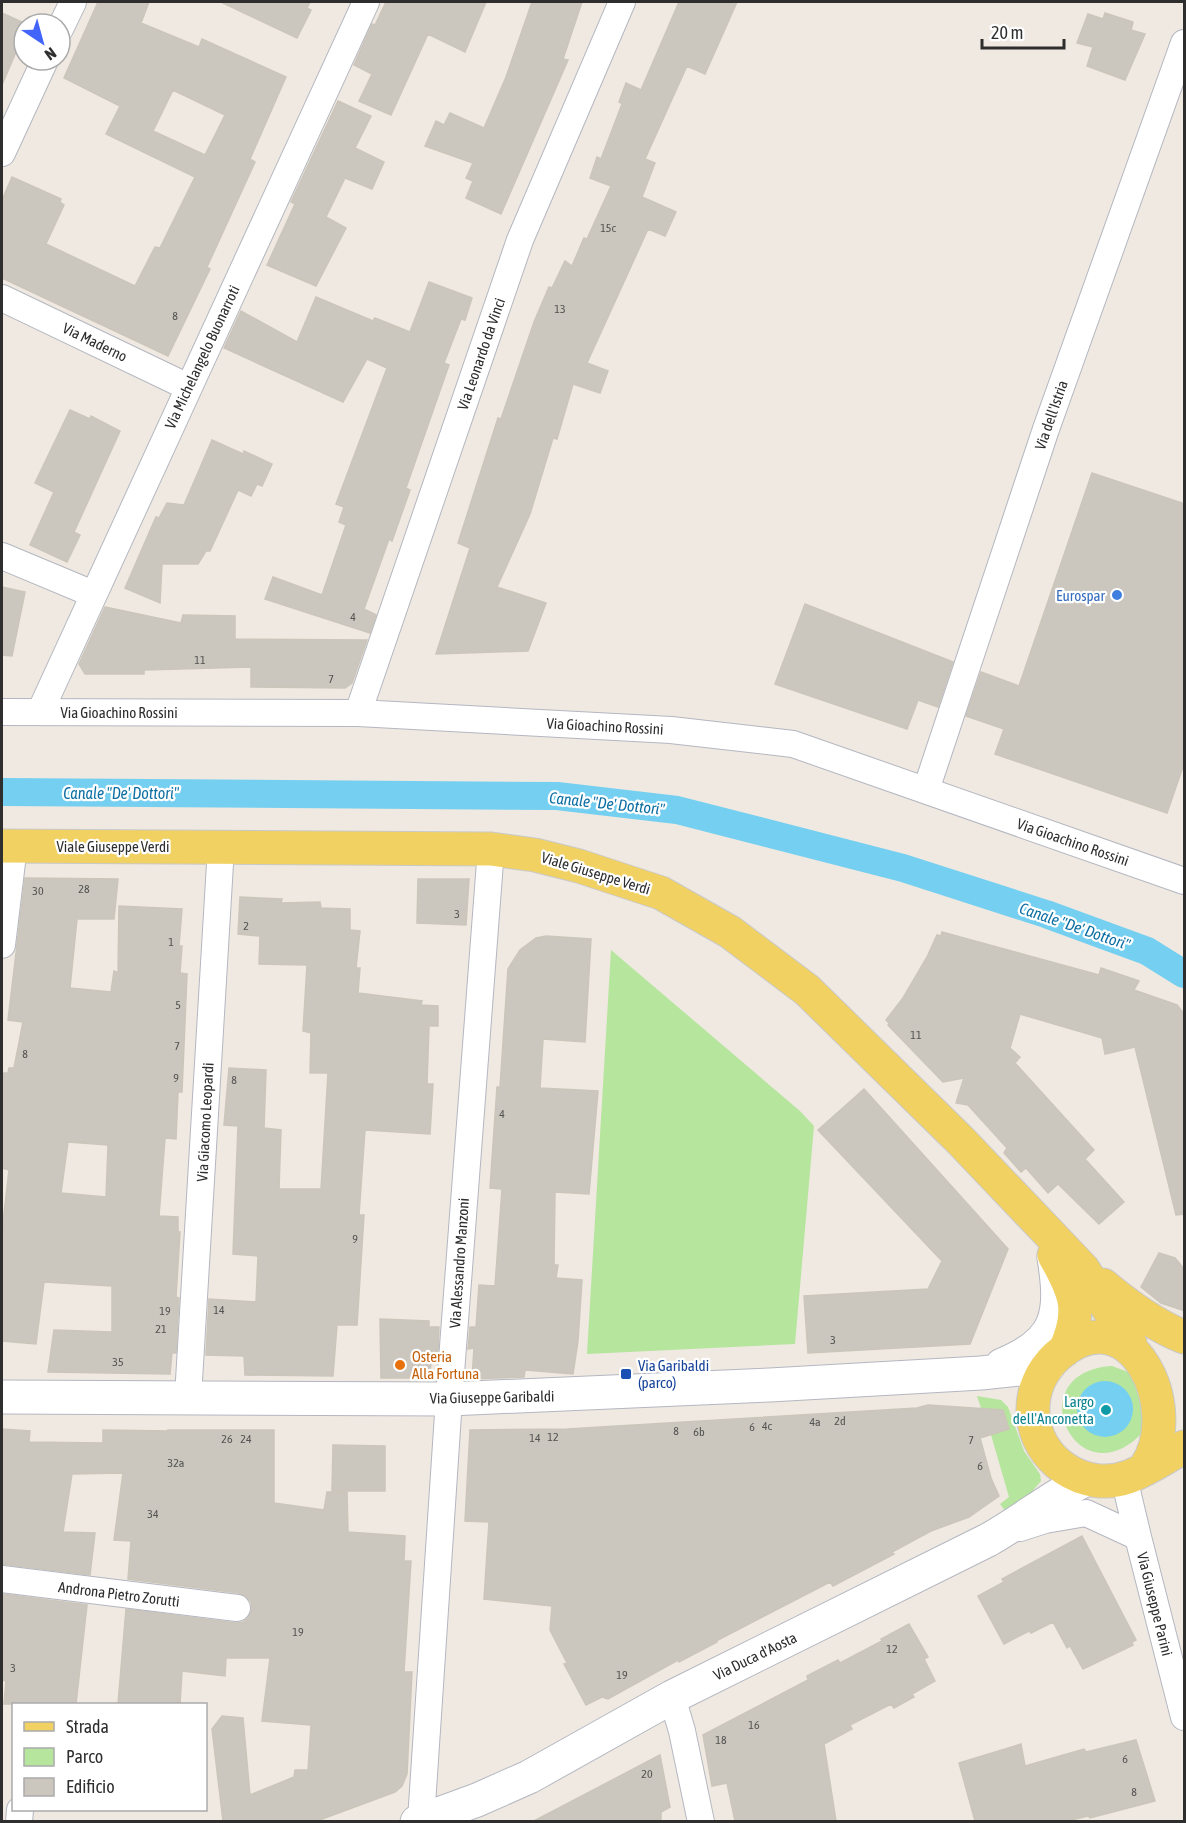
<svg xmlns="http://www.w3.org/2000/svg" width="1186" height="1823" font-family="'Asap Condensed',sans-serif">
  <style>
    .green { fill: #b6e59e }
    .water { fill: #75cff0 }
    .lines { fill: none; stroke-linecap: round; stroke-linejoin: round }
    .canal { stroke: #75cff0; stroke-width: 28 }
    .building { fill: #cbc7bf; stroke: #cbc5ba; stroke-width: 1.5; fill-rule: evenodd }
    .street-casing { stroke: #b4b7c1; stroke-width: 28 }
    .secondary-casing { stroke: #b4b7c1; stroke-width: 35 }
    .primary-casing { stroke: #c9c9c9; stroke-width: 35 }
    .street { stroke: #fff; stroke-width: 26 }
    .secondary { stroke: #fff; stroke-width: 33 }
    .primary { stroke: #f2d163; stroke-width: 33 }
    .shop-dot { fill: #3f7fe0; stroke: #fff; stroke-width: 2 }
    .food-dot { fill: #e8710a; stroke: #fff; stroke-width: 2 }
    .transit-dot { fill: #1a4fb4; stroke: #fff; stroke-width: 2 }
    .culture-dot { fill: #0f9aa8; stroke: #fff; stroke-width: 2 }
    .labels { text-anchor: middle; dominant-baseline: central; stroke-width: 4.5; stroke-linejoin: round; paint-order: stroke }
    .number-label { font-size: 12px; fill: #555452 }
    .street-label { font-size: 15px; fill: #2e2e2e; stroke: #fff }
    .shop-label { font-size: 15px; fill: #366cbe; stroke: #fff; text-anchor: end }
    .food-label { font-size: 15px; fill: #c56008; stroke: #fff; text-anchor: start }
    .transit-label { font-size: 15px; fill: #164399; stroke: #fff; text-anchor: start }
    .culture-label { font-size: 15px; fill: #0d838f; stroke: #fff; text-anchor: end }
    .water-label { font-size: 16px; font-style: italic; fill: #0d6fa3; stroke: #fff }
  </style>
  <rect width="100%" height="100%" fill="#efe9e1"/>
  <path class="green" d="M611,950L800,1111L814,1126L795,1344L587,1354Z
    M1112,1366L1128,1372L1141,1384L1143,1432C1077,1503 1016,1372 1112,1366Z
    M977,1396L1001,1400L1008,1407L1024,1451L1040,1474L1041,1481L1030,1494L1006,1512L1000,1504L1009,1497L987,1421L976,1410L981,1408Z"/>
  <path class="water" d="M1077 1409a28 28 0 1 1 56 0a28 28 0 1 1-56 0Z"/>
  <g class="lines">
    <path class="canal" d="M2,792L557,796L677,810L903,868L1046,914L1147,951L1184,974"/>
  </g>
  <path class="building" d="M98,2H149L141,23L199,47L202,39L286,77L250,159L255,162L207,267L210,269L168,356L2,278V200L12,177L61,199L60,202L64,205L46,244L135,286L155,247L160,248L195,177L106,134L120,106L64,78ZM173,90L225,115L205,155L153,131Z
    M221,2H310L307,8L311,10L297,38Z
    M386,2H486L465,52L428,34L391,115L359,101L372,74L354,65L372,24L375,25Z
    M532,2H582L563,59L568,60L501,214L466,198L473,181L466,178L473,163L425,146L436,121L444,125L450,113L484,128L506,77Z
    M679,2H737L705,74L687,66L645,159L655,163L642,197L676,212L665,236L648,229L587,363L608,371L600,393L573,384L557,439L553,438L530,514L497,587L546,603L528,651L436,654L470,548L458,543L498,418L501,419L534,322L549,287L552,288L565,261L572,266L584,238L587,239L611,186L590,178L597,157L601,159L622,104L619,102L626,83L641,90Z
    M2,13L26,24H24V33L2,85Z
    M1105,13L1133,22L1131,30L1145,34L1125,80L1087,66L1093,47L1077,43L1088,14L1103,19Z
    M338,101L371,116L355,148L384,162L372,189L345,178L326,217L346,228L316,286L267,265L295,204L291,202Z
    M429,282L472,298L465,320L461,319L444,363L449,365L406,488L410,490L392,541L389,539L364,609L376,615L370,633L265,599L273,577L322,595L346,525L339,522L344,507L336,504L387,368L367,359L343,402L224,348L241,311L297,342L316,297L373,321L375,318L410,332Z
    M70,410L90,419L91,416L120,431L74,532L80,535L67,562L30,545L54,492L35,483Z
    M212,440L243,454L244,451L272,464L262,486L257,484L251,496L238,490L210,551H206L198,564H162L160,603L125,588L156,517L159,518L167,503L184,505Z
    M1092,473L1185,504V761L1167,813L995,754L1004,729L966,716L981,672L1019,686Z
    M2,587L25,592L12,656L2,655Z
    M805,604L953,662L938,707L918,700L907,729L775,684Z
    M105,607L181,623L183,615L235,616V639L367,640L352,683L345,688L251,687V667L144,670V674H85L79,664Z
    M25,878L118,879L114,919H77L70,988L111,992L114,971L118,973L119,906L182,909L179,946H182L180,973L187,974L182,1092H178L176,1139L165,1138L159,1216L178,1217V1232H180L176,1297L179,1298L176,1353H172L170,1374L48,1372L54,1330L112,1332V1286L44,1282L36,1344L2,1341V1231L9,1170L2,1168V1073H8L9,1068H14L23,1022L8,1020ZM68,1142L108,1145L106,1197L61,1193Z
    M418,879H469L466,925L417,923Z
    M240,897L282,899L281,903L320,902L321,908L350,909V930L360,931L356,968H360L358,993L422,1001L421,1005L438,1006V1026H429L427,1084H433L430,1134L365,1130L359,1215H364L357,1325H337L333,1376L245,1375L244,1356L206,1355L209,1299L256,1302L258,1256L233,1254L238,1126L224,1125L229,1068L266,1070L264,1128L281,1130L279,1189H321L328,1073H310L311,1033L303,1031L307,965L259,964L260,936L238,934Z
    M942,932L1099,975L1101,968L1139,981L1134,990L1177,1005L1185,1015V1214L1176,1215L1135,1047L1105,1054L1102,1038L1020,1014L1010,1048L1020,1057L1015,1063L1094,1150L1085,1159L1124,1202L1099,1224L1058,1184L1048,1193L1026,1168L1021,1172L1004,1153L1007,1148L968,1105L956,1103L964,1078L943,1082L888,1025L889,1023L886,1020L903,998L927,957L937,935L941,936Z
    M546,936L591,939L585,1042L543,1039L540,1088L598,1091L589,1194L555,1192L554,1265H558L556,1278L582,1280L578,1341L573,1374L525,1370L524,1377L472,1379L474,1348L468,1349L470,1327H476L479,1285L495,1286L502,1189L490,1188L497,1087H500L508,969L520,950L536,938Z
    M864,1089L1008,1249L970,1344L808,1353L804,1296L928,1289L942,1261L818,1130Z
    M1159,1253L1175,1258L1185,1270V1311L1161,1303L1141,1287Z
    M380,1319L429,1321V1327H439L438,1352H432L430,1373L412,1375V1378H381Z
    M928,1405L1003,1410L1009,1429L980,1438L991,1478L999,1496L969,1517L931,1531L892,1552L894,1554L833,1586L830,1582L716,1641L717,1642L679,1662L678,1660L608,1699L602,1697L586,1705L564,1664L567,1663L550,1630L552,1606L484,1599L489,1522L465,1521L470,1430L567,1429L917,1408Z
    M2,1429L30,1431L29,1442L103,1443V1430L168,1431V1430H274V1503L324,1510L327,1492H347L348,1532L405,1536L404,1561H411L404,1672H412L407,1774L402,1786L395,1792L317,1821H223L212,1729L222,1716L243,1718L250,1795L294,1777L295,1770H308L311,1725L262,1721L270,1658H226L225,1676L182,1671L180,1704H118L126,1609L236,1623L243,1622L249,1617L252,1609L251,1602L246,1596L239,1593L128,1579L131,1541L114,1540L123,1473L72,1474L63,1532L95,1533L90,1575L2,1564Z
    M333,1445L385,1446V1491H332Z
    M1082,1536L1136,1640L1132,1642L1133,1645L1083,1669L1070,1646L1067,1648L1053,1622L1031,1633L1029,1631L1004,1644L978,1596L1004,1582L1002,1579Z
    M2,1594L87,1605L76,1704H4L6,1681L2,1680Z
    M909,1624L928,1657L924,1659L935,1681L912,1694L914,1697L894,1708L891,1704L850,1725L852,1729L824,1744L836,1821H735L727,1783L712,1786L703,1735L808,1680L807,1676L838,1660L840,1663L882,1641L881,1639Z
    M1136,1740L1155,1801L1090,1818L1088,1816L1067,1821H975L959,1763L1021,1744L1025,1766L1084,1749L1086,1752Z
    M660,1755L670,1807L661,1812V1821H534Z"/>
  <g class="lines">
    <defs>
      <path id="street" d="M60,29L73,2
        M2,153L45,60
        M2,298L188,387
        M2,556L93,594
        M2,712L358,713L671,730L793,744L1184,881
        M40,712L366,2
        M358,713L520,240L622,2
        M926,790L1046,429L1184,43
        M2,945L14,846
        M188,1397L221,847
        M1124,1478L1138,1537
        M1020,1528L1045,1520L1086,1513L1138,1537L1184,1717
        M2,1579L237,1608
        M672,1697L682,1731L701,1822
        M421,1820L449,1399L491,849
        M19,1822L20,1810"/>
      <path id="secondary" d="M1002,1365C1059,1342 1063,1314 1054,1258
        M2,1397L449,1399L770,1385L981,1373L1048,1366
        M417,1822L477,1800L529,1777L672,1697L988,1540C1022,1521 1052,1496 1087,1479"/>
      <path id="primary" d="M2,846L491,849L535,855L579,866L661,893L730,932L807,990L961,1141L1083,1269L1130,1343
        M1054,1255C1075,1292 1083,1310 1065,1350
        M1103,1285C1128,1306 1154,1325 1184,1337
        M1145,1468C1186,1409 1130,1291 1057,1356C1041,1371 1032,1391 1033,1413C1035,1460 1084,1493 1128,1477C1147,1470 1166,1457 1184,1447"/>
    </defs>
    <use href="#street" class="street-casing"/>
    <use href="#secondary" class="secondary-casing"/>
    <use href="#primary" class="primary-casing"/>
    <use href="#street" class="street"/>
    <use href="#secondary" class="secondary"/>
    <use href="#primary" class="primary"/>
  </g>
  <circle class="shop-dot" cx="1117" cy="595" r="6"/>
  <circle class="food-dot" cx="400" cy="1365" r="6"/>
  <rect class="transit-dot" x="620" y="1368" width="12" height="12" rx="3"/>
  <circle class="culture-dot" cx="1106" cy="1410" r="6"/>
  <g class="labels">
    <g class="number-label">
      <text x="608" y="228">15c</text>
      <text x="560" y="309">13</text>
      <text x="175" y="316">8</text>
      <text x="353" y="617">4</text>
      <text x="200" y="660">11</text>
      <text x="331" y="679">7</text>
      <text x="84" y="889">28</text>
      <text x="38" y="891">30</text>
      <text x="457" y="914">3</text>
      <text x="246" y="926">2</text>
      <text x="171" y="942">1</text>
      <text x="178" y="1005">5</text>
      <text x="916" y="1035">11</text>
      <text x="177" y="1046">7</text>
      <text x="25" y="1054">8</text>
      <text x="176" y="1078">9</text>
      <text x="234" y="1080">8</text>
      <text x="502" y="1114">4</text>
      <text x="355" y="1239">9</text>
      <text x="219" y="1310">14</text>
      <text x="165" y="1311">19</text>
      <text x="161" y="1329">21</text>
      <text x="833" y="1340">3</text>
      <text x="118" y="1362">35</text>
      <text x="840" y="1421">2d</text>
      <text x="815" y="1422">4a</text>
      <text x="767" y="1426">4c</text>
      <text x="752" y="1427">6</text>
      <text x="676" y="1431">8</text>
      <text x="699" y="1432">6b</text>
      <text x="553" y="1437">12</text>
      <text x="535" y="1438">14</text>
      <text x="227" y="1439">26</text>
      <text x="246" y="1439">24</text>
      <text x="971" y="1440">7</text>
      <text x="176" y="1463">32a</text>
      <text x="980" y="1466">6</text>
      <text x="153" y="1514">34</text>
      <text x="298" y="1632">19</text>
      <text x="892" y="1649">12</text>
      <text x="13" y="1668">3</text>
      <text x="622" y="1675">19</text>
      <text x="754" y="1725">16</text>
      <text x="721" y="1740">18</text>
      <text x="1125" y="1759">6</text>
      <text x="647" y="1774">20</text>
      <text x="1134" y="1792">8</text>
    </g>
    <g class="street-label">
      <text transform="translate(95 342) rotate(26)">Via Maderno</text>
      <text transform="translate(481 354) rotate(-71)">Via Leonardo da Vinci</text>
      <text transform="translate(202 357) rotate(-65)">Via Michelangelo Buonarroti</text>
      <text transform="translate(1051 415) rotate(-71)">Via dell'Istria</text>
      <text x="119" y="712">Via Gioachino Rossini</text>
      <text transform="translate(605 726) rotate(3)">Via Gioachino Rossini</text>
      <text transform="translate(1073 842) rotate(19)">Via Gioachino Rossini</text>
      <text x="113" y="846">Viale Giuseppe Verdi</text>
      <text transform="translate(596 873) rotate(17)">Viale Giuseppe Verdi</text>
      <text transform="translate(205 1122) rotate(-87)">Via Giacomo Leopardi</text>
      <text transform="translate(459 1263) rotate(-86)">Via Alessandro Manzoni</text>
      <text transform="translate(492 1397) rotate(-1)">Via Giuseppe Garibaldi</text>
      <text transform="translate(119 1594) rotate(7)">Androna Pietro Zorutti</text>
      <text transform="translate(1155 1604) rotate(76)">Via Giuseppe Parini</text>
      <text transform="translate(755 1656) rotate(-26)">Via Duca d'Aosta</text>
    </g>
    <g class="shop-label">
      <text x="1105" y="595">Eurospar</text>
    </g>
    <g class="food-label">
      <text x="412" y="1356">Osteria<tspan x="412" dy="17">Alla Fortuna</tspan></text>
    </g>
    <g class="transit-label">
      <text x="638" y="1365">Via Garibaldi<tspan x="638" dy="17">(parco)</tspan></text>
    </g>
    <g class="culture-label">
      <text x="1094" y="1401">Largo<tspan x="1094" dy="17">dell'Anconetta</tspan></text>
    </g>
    <g class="water-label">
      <text x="121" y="793">Canale "De' Dottori"</text>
      <text transform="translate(607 803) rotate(6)">Canale "De' Dottori"</text>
      <text transform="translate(1075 926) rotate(19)">Canale "De' Dottori"</text>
    </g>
  </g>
  <rect width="1186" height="1823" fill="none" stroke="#2e2e2e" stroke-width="6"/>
  <rect x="12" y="1703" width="195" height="108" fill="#ffffff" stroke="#ababab" stroke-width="1.5"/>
  <rect x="24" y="1722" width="30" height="9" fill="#f2d163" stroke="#ababab" stroke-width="1.5"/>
  <text x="66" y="1733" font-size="18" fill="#2e2e2e">Strada</text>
  <rect x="24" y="1748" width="30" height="18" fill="#b6e59e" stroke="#ababab" stroke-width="1.5"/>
  <text x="66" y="1763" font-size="18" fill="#2e2e2e">Parco</text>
  <rect x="24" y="1778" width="30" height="18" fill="#cbc7bf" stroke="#ababab" stroke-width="1.5"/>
  <text x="66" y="1793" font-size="18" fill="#2e2e2e">Edificio</text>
  <g transform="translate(42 42) rotate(144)"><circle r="28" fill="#ffffff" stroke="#ababab" stroke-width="1.5"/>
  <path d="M0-4.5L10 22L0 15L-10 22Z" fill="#4264fb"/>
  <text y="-9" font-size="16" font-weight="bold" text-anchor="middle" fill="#2e2e2e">N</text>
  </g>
  <path d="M982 39v9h82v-9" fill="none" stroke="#2e2e2e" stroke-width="3"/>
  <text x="991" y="39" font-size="18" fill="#2e2e2e" stroke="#ffffff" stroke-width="4.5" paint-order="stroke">20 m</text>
</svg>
